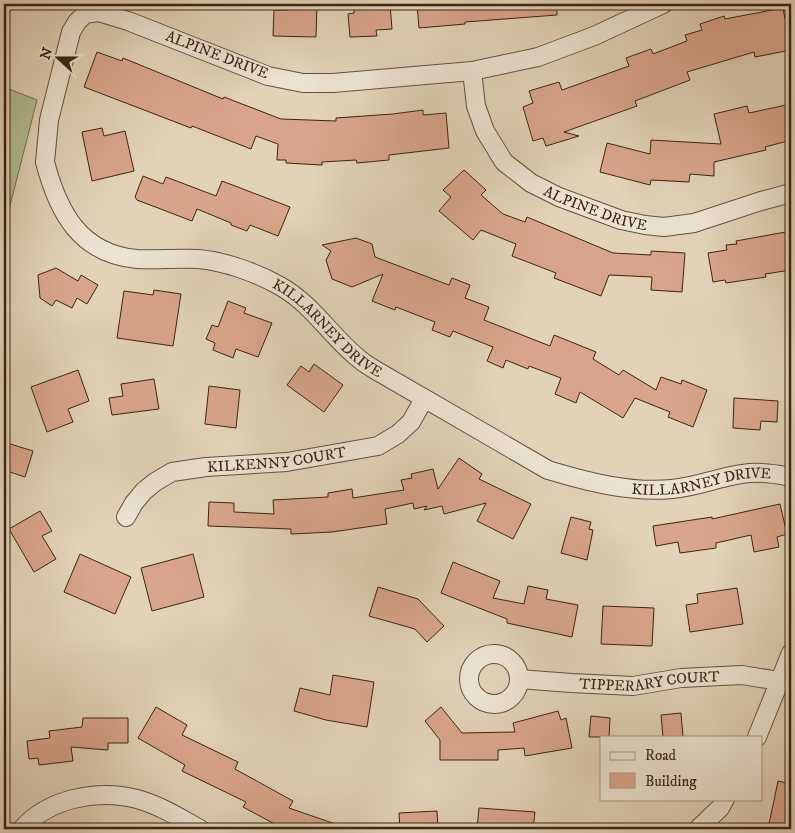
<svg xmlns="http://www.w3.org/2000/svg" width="795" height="833" font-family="'IM FELL DW Pica',serif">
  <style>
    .green { fill: #b3bc8f; stroke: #777052 }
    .building { fill: #d9a58a; stroke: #3b2415 }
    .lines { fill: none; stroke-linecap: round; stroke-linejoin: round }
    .minor-casing { stroke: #65503e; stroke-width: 20 }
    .minor { stroke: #ece2d1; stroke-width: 18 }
    .labels { text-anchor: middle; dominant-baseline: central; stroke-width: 4; stroke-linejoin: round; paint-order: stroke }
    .street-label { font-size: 15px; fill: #3b2415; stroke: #ece2d1 }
  </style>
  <rect width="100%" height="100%" fill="#e2d2b8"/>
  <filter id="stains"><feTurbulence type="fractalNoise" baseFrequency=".004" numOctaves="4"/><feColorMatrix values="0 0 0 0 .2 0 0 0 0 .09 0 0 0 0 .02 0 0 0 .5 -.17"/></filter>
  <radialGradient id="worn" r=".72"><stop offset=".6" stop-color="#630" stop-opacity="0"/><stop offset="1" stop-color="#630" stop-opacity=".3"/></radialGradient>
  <path class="green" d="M4,87L37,100L4,229Z"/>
  <path class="building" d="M287,4H317L316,37L273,36L274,10H287Z
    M354,4H390L392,29L376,30L377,36L350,37L348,14L354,13Z
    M417,4H557V15L465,22V24L419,28Z
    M783,8L785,19L791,17V50L755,57L754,52L687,72L690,80L635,101L637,106L564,132L579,136L546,146L543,138L533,141L523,107L533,103L529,91L559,82L562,90L629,66L626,58L651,49L653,54L687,41L685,35L702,30L700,24L724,16L725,19Z
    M97,52L122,61L123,58L223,99L224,97L281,119L336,121V118L393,114L423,110V115L446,113L449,148L389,155V160L357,163L356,160L322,162V165L286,163V160H277L278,144L256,136L251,149L192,126L191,128L84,87Z
    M791,104V140L765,147L766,150L714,162V176L690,174L689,182L651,180L650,185L600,172L607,143L650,154L651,140L721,144L714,114L747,106L749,113Z
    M102,128L104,136L125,131L134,171L92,181L82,132Z
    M464,170L486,190L481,195L503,214L525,222L527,217L613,253L651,255V251L685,253L682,292L651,290L652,277L609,275L601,296L554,278L556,273L512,256L516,244L481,230L473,240L439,211L451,197L443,190Z
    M143,176L163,184L166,177L216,196L222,181L290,207L278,236L250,225L247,231L231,225V223L197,209L192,221L137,200L135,197Z
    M791,231V270L765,274L766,277L726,283L725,280L713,282L708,253L727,250L726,245L737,244L736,241Z
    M356,238L372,244L375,257L449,285L452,278L470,285L465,298L489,307L484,320L550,346L554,335L596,352L593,359L619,375L623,370L656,390L661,377L681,384L682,380L707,390L693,427L668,417L670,412L635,398L623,418L580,392L576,403L555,394L561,378L529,366L528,369L506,360L503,368L487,361L493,347L453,331L450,337L432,330L435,322L396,307L395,310L372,301L383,274L352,287L332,279L326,260L331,251L322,245Z
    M56,268L78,281L81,275L98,285L87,304L77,298L72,308L56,300L52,306L40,298L38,275Z
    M154,290L181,294L173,346L117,338L124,291L153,295Z
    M228,301L246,308L244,313L272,323L258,357L236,349L233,358L213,350L215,343L206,339L212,325L218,327Z
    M314,364L343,385L324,412L287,385L301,366L309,372Z
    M78,370L89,401L68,409L73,422L47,432L31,387Z
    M154,379L159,409L112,415L109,398L123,396L121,384Z
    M209,386L240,390L236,428L205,424Z
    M734,398L778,401L777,422L761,421L760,430L733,428Z
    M4,442L33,451L25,477L4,470Z
    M459,458L482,474L479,479L531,504L513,539L477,521L486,503L444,514L442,506L424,510L427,506L414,509L413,503L385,509L387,524L332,532L291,534V529L208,526L209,502L234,503V512L274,514L273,500L328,497V493L352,489L353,498L404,490L401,480L412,478L411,474L433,469L438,489Z
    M780,504L787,534L777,537L779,547L754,552L751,535L716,543V548L680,553L678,542L656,546L653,526L712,517V519Z
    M40,511L52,531L42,536L56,559L34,572L9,529Z
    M571,517L591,522L589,529L593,530L587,560L561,553Z
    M80,554L131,577L115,614L64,592Z
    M193,554L204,597L152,611L141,568Z
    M453,562L500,581L493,598L524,604L528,586L548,590L546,599L578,605L572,637L507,623V619L441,593Z
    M378,587L418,599L444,626L427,642L415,629L369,616Z
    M737,588L743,624L690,632L686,605L698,603L697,594Z
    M603,606L654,608L652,646L601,644Z
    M333,675L374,682L367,727L326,720L294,711L300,688L330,695Z
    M156,707L187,725L182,735L238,762L235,769L293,801L289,808L344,827V829H284L243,807L246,802L182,771L185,765L138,738Z
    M441,707L462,733L515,732L513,723L558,711L561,720L566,718L572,748L525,756L524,748L498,750V760H440V740L425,721Z
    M681,713L683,737H663L661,715Z
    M591,716L610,718L609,737H589Z
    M83,718H128V743H108V750L71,747L73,761L39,765L38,758L29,759L27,741L50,738L49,731L82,727Z
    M778,781L791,784V829H768Z
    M479,808L535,812L533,829H477Z
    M437,811L438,829H400L399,813Z"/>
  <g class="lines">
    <defs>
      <g id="minor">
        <path id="s1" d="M663,4L594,36L538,57L472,71L333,83H303L268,76L128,21L98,12L85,14L77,22L71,32L49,120L45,162C58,212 80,254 137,259C157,260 177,258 198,259C224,261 257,273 280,286C312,304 331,336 358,358C366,365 375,370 384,375L548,470C588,482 630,493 672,489C707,486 736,468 773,474C779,475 786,475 791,478"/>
        <path id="s2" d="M472,71L476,106L485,131L504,162L531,183L559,197L621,220L645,225L664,227L694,223L761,201L791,193"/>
        <path id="s3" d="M126,517L134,503L144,491L155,482L172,472L206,467L287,462L378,446L398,434L411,422L424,399"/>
        <circle cx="494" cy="679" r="25"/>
        <path id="s4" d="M519,679L571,683L633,686L681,678L742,675L779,681"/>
        <path d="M757,737L791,653"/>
        <path d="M22,829C49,798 98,789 137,799C159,805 180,818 200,829"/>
        <path d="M698,829L720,808L725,799"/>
      </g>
    </defs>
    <use href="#minor" class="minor-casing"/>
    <use href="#minor" class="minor"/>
  </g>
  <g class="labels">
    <g class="street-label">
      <text transform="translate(217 55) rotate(21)">ALPINE DRIVE</text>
      <text stroke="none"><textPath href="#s2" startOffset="202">ALPINE DRIVE</textPath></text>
      <text stroke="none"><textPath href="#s1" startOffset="1115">KILLARNEY DRIVE</textPath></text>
      <text stroke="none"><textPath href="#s3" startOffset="171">KILKENNY COURT</textPath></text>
      <text stroke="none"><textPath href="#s1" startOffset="1535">KILLARNEY DRIVE</textPath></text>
      <text stroke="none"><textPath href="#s4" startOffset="131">TIPPERARY COURT</textPath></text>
    </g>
  </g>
  <rect width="795" height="833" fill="none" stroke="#e2d2b8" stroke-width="20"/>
  <rect x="5" y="5" width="785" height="823" fill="none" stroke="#3b2415" stroke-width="2.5"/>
  <rect x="10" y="10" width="775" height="813" fill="none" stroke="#3b2415"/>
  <rect x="600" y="736" width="162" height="65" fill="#ece2d1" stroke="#a59686"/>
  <rect x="610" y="752" width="25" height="8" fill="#ece2d1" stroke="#a59686"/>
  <text x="645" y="760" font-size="15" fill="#3b2415">Road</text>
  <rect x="610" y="773" width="25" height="15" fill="#d9a58a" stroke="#a59686"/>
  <text x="645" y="786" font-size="15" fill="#3b2415">Building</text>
  <g transform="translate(58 58) rotate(291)" stroke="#ece2d1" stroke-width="4" paint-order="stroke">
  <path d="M0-4L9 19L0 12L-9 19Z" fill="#3b2415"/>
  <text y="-8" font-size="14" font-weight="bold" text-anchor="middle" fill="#3b2415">N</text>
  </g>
  <rect width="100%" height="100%" filter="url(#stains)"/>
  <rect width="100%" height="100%" fill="url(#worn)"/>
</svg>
